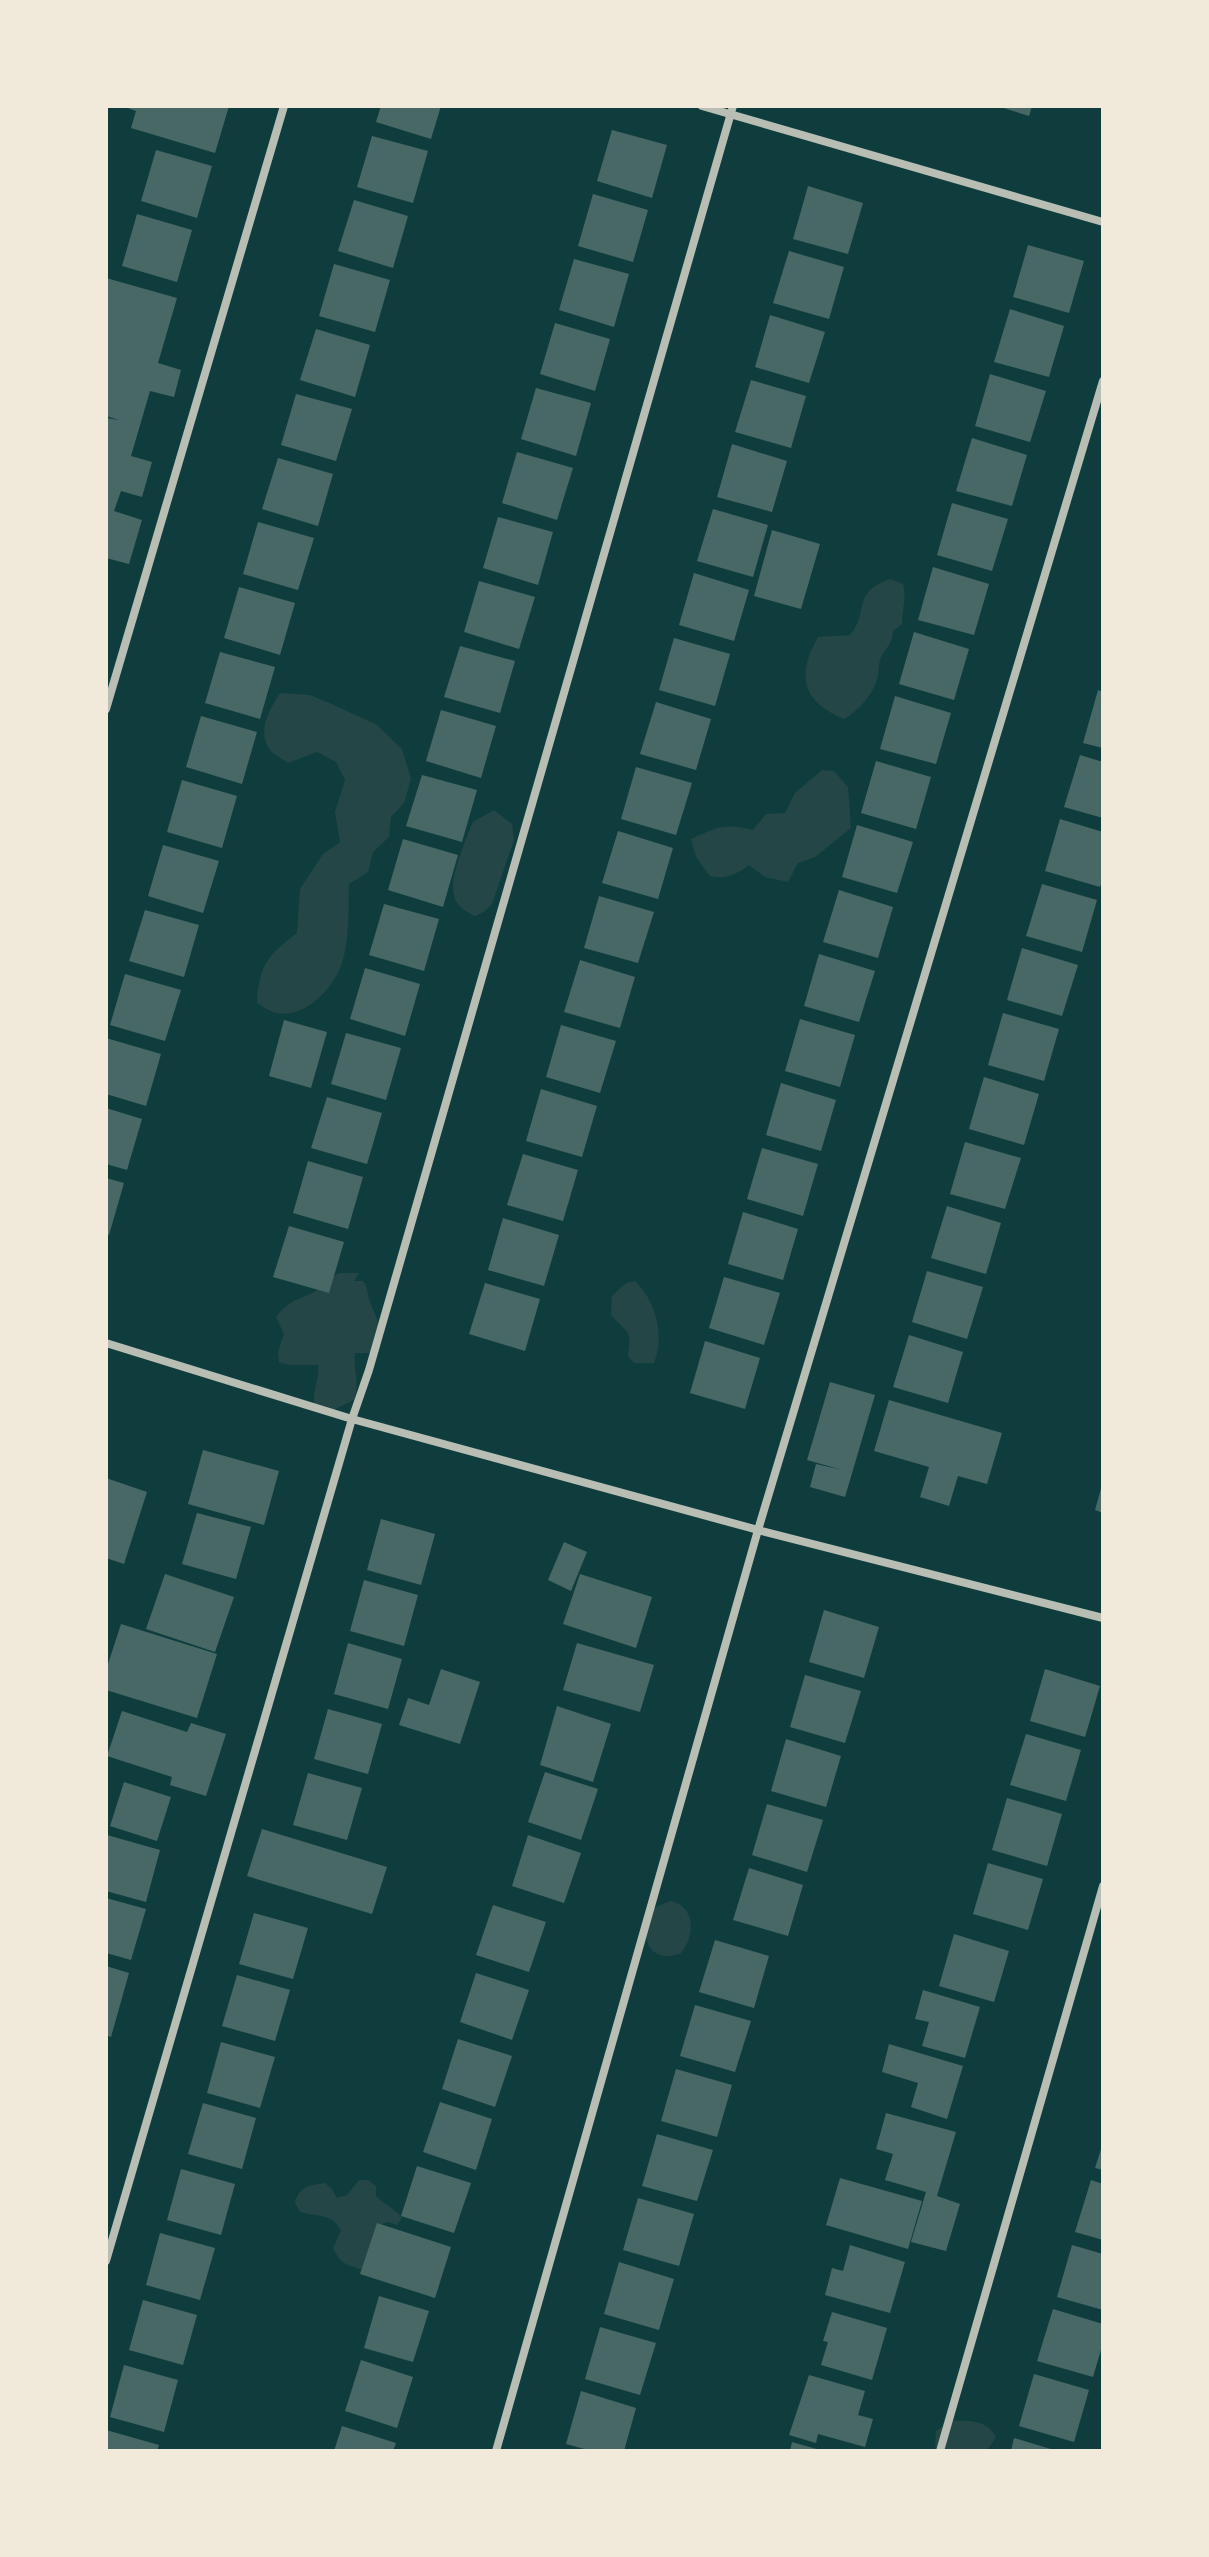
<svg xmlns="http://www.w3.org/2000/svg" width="1209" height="2557" font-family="'Public Sans',sans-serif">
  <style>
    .green { fill: #244646 }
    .building { fill: #486865 }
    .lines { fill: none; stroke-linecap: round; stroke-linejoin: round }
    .minor { stroke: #b8beb3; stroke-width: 8 }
  </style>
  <rect width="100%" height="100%" fill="#0f3d3e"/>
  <path class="green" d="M890,579L903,584C907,597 902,610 902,624L893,631C892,647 884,648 880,660C878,666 879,673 877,680C871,697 859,710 844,719C802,701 796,676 818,637L850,635C870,613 850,593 890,579Z
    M280,693L310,695L334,705L377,725L402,749L411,779L404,803L391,817L389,837L373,852L368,872L349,884C348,909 350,935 343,960C336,986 304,1022 273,1012C268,1010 262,1006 257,1003C259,965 268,955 297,933L300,889L323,854L340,842L335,812L345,780L336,762L317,752L288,763C283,759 274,755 271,751C256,732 269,710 280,693Z
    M822,770L834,771L848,787L851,828L815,857L798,863L788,882L765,877L749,865C735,875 727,879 710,876L696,857L691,839C718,827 723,823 753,830L766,814L785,813L795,793Z
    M494,810L512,824L514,840L492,904L485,911L475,916C467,912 459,908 455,899C447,881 466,839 473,822Z
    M340,1273H359L354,1281H363C369,1289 367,1297 372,1307C381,1326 380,1332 374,1353H355C353,1370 360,1383 354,1400L329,1412L320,1410L314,1403C313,1389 320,1378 318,1365H289L279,1362L278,1352L284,1334L276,1317C291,1297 303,1300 319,1289C328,1283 330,1277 340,1273Z
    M635,1281C656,1301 665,1336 654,1363H634L628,1356C632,1327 628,1335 611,1315L612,1296L626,1283Z
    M671,1901C696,1907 695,1936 681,1953C665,1960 647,1955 646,1934C646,1927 651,1915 653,1908Z
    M359,2180H368L376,2186V2196C384,2205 395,2208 402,2218L397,2225L388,2222L379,2225L376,2258L361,2269C346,2265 340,2263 333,2248L341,2231C333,2213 317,2217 300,2212L295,2203C298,2187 310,2185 325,2183L332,2189L337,2198L347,2195Z
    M951,2421C968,2420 988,2420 996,2437L987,2451H938L935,2446L936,2431Z"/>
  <path class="building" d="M122,106H229L215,153L131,128L136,111Z
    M381,106H441L431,139L376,122Z
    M997,106H1032L1029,116Z
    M612,130L667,145L652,198L597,181Z
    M372,136L428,151L413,203L357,187Z
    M156,150L212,166L197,218L141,201Z
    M808,186L863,203L848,254L793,239Z
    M593,194L648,210L633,262L578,246Z
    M354,200L408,216L393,268L338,251Z
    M137,214L192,230L177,282L122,266Z
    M1028,245L1084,261L1069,313L1013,297Z
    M789,251L844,267L829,319L773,303Z
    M574,259L629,274L614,327L559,310Z
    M334,264L390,280L375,332L319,316Z
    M106,278L177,298L158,363L181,370L174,397L150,391L131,456L152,462L142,497L121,491L114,511L142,520L129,564L106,558V418L119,420L106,416Z
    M1010,309L1064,326L1049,377L994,362Z
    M770,315L825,332L809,383L755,367Z
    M555,323L610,339L595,391L540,374Z
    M316,329L370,345L355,397L300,380Z
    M990,374L1046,391L1030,442L975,426Z
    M751,380L806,396L791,448L735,432Z
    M536,388L591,403L576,456L521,439Z
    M296,394L352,409L336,461L281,445Z
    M972,438L1027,455L1012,506L956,491Z
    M732,444L787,461L772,512L717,497Z
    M517,452L573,468L557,520L502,503Z
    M278,458L333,474L318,526L262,509Z
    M952,503L1008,519L992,571L937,555Z
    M713,509L768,525L753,577L697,561Z
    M498,517L553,532L538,585L483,568Z
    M258,522L314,538L298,590L243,574Z
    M772,530L820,544L801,609L754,596Z
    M933,567L989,584L974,635L918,620Z
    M694,573L749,590L734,641L679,625Z
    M479,581L535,597L519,649L464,632Z
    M239,587L295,603L280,655L224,638Z
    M914,632L969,649L954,700L899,684Z
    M674,638L730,654L715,706L659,690Z
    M460,646L515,661L500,713L444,697Z
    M220,652L275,667L260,719L205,703Z
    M1098,690L1103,692V748L1083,743Z
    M895,696L951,713L936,764L880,749Z
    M656,702L711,719L696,770L640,754Z
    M441,710L496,726L481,778L426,761Z
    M201,716L257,732L242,784L186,767Z
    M1080,755L1103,762V818L1064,807Z
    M876,761L931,777L916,829L861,813Z
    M636,767L692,783L676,835L621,819Z
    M422,775L477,790L462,842L406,826Z
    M182,780L237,796L222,848L167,832Z
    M1060,819L1103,832V878L1100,887L1045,871Z
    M857,825L913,842L897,893L842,877Z
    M618,831L673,848L658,899L602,883Z
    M403,839L458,855L443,907L388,890Z
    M163,845L219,861L203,913L148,896Z
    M1042,884L1097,900L1082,952L1026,936Z
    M839,890L893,907L878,958L823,942Z
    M599,896L654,912L638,963L584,948Z
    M384,904L439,919L424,971L369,955Z
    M145,910L199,925L184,977L129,961Z
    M1022,948L1078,965L1062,1016L1007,1000Z
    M819,954L875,971L859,1022L804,1006Z
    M580,960L635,977L620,1028L564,1012Z
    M365,968L420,984L405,1036L350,1019Z
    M125,974L181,990L165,1041L110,1025Z
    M1003,1013L1059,1029L1044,1081L988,1065Z
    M800,1019L855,1035L840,1087L785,1071Z
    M284,1020L327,1032L311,1088L269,1076Z
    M561,1025L616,1041L600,1093L546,1077Z
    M346,1033L401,1048L386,1100L331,1084Z
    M106,1038L161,1054L146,1106L106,1094Z
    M984,1077L1039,1094L1024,1145L969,1129Z
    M781,1083L836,1100L821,1151L766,1135Z
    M541,1089L597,1106L582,1157L526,1141Z
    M327,1097L382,1113L367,1164L311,1148Z
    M106,1108L142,1119L127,1170L106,1164Z
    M965,1142L1021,1158L1005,1209L950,1194Z
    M762,1148L818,1164L803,1216L747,1199Z
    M523,1154L578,1170L563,1221L507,1205Z
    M308,1161L363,1177L348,1229L293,1213Z
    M106,1178L124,1183L109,1235L106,1234Z
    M947,1206L1001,1223L986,1274L931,1258Z
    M743,1212L798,1229L783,1280L728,1264Z
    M503,1218L559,1235L544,1286L488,1270Z
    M289,1226L344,1242L329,1293L273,1277Z
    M927,1271L983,1287L967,1339L912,1322Z
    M724,1277L780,1293L764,1345L709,1328Z
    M485,1283L540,1299L525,1351L469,1334Z
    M909,1335L963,1352L948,1403L893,1387Z
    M705,1341L760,1358L745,1409L690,1393Z
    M830,1382L875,1395L845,1497L810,1487L816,1464L842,1470L807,1460Z
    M889,1400L1002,1433L987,1484L958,1476L949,1506L920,1497L929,1467L874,1451Z
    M203,1450L279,1471L264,1525L188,1504Z
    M106,1478L147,1492L124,1564L106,1558Z
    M1102,1485H1103V1513L1095,1510Z
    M197,1513L251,1527L236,1579L182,1564Z
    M381,1519L435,1534L421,1585L367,1570Z
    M564,1542L587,1552L571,1591L548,1580Z
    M165,1574L234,1597L215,1652L146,1629Z
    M580,1574L652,1597L636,1648L563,1624Z
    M364,1580L418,1595L404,1646L350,1631Z
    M824,1610L879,1627L864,1678L809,1662Z
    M121,1624L217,1654L197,1718L106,1690V1670Z
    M348,1643L402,1659L388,1709L334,1694Z
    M577,1643L654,1665L640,1712L563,1690Z
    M441,1669L480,1682L460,1744L399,1725L408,1698L429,1705Z
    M1045,1669L1100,1686L1085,1737L1030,1721Z
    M805,1675L861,1691L845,1743L790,1727Z
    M557,1706L611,1724L593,1782L540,1765Z
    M328,1709L382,1724L368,1774L314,1759Z
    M122,1711L187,1732L191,1723L226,1734L206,1796L170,1785L172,1777L107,1756Z
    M1026,1734L1081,1750L1066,1801L1010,1785Z
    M786,1739L841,1756L826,1807L771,1791Z
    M545,1772L598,1789L581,1840L528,1822Z
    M308,1773L362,1788L347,1840L293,1825Z
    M124,1782L171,1797L157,1841L110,1826Z
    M1007,1798L1062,1814L1047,1866L992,1850Z
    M767,1804L823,1820L807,1872L752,1855Z
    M262,1829L387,1867L372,1914L247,1876Z
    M107,1835L160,1850L146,1902L106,1891Z
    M528,1835L581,1853L564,1903L512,1886Z
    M988,1863L1043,1879L1028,1930L973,1914Z
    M749,1868L803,1885L788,1936L733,1920Z
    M106,1898L146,1909L131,1960L106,1953Z
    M493,1905L546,1922L529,1972L476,1955Z
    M254,1913L308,1928L293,1979L239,1964Z
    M954,1934L1009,1951L994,2002L939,1986Z
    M715,1940L769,1956L754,2008L699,1992Z
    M106,1966L129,1973L111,2037L106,2035Z
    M476,1973L529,1990L512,2040L460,2022Z
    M237,1975L290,1990L275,2041L222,2026Z
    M923,1990L980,2007L965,2058L922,2046L929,2022L915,2019Z
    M695,2005L751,2021L735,2072L680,2056Z
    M458,2039L512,2056L495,2107L442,2089Z
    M221,2042L275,2057L260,2108L207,2093Z
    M889,2044L963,2066L947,2119L911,2107L918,2083L882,2072Z
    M676,2069L732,2085L717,2137L661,2121Z
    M440,2102L492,2119L476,2170L423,2152Z
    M203,2103L256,2118L242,2169L188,2154Z
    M886,2113L956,2132L937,2196L960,2204L946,2251L911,2242L926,2192L885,2180L893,2154L876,2149Z
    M657,2134L713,2150L697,2201L642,2186Z
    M1103,2143V2170L1095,2168Z
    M417,2166L471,2183L454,2233L401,2216Z
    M181,2169L235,2184L221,2235L167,2220Z
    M840,2178L922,2201L908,2249L826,2225Z
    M1091,2180L1103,2184V2240L1075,2232Z
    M638,2198L694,2214L679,2266L623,2250Z
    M377,2223L451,2247L435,2298L360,2274Z
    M160,2233L215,2248L200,2300L146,2285Z
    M850,2245L905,2262L890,2313L825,2295L832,2268L843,2271Z
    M1072,2245L1103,2254V2310L1057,2297Z
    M619,2262L674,2279L659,2330L604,2314Z
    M379,2296L429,2311L413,2362L364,2348Z
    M143,2300L197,2315L183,2365L129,2350Z
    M1053,2309L1103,2324V2343L1093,2377L1037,2361Z
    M832,2312L887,2328L872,2380L821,2365L828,2342L823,2341Z
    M600,2327L656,2343L640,2395L585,2379Z
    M361,2360L413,2377L397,2428L345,2411Z
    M124,2365L178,2380L164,2432L110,2417Z
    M1034,2374L1089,2390L1074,2442L1019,2426Z
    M809,2375L865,2391L858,2415L873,2419L865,2447L818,2434L816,2443L789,2435Z
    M581,2391L636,2408L624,2451H592L566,2444Z
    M342,2426L396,2443L393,2451H334Z
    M106,2430L159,2445L157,2451H106Z
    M1014,2438L1054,2450V2451H1011Z
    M792,2442L820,2450V2451H790Z"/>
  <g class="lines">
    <path class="minor" d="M702,106L1103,222
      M106,709L284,106
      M106,1343L352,1419L758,1530L1103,1618
      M106,2261L352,1419L369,1370L733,106
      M496,2451L758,1530L1103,381
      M940,2451L1103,1886"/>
  </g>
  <rect width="1209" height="2557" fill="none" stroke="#f1e9da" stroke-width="216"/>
</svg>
